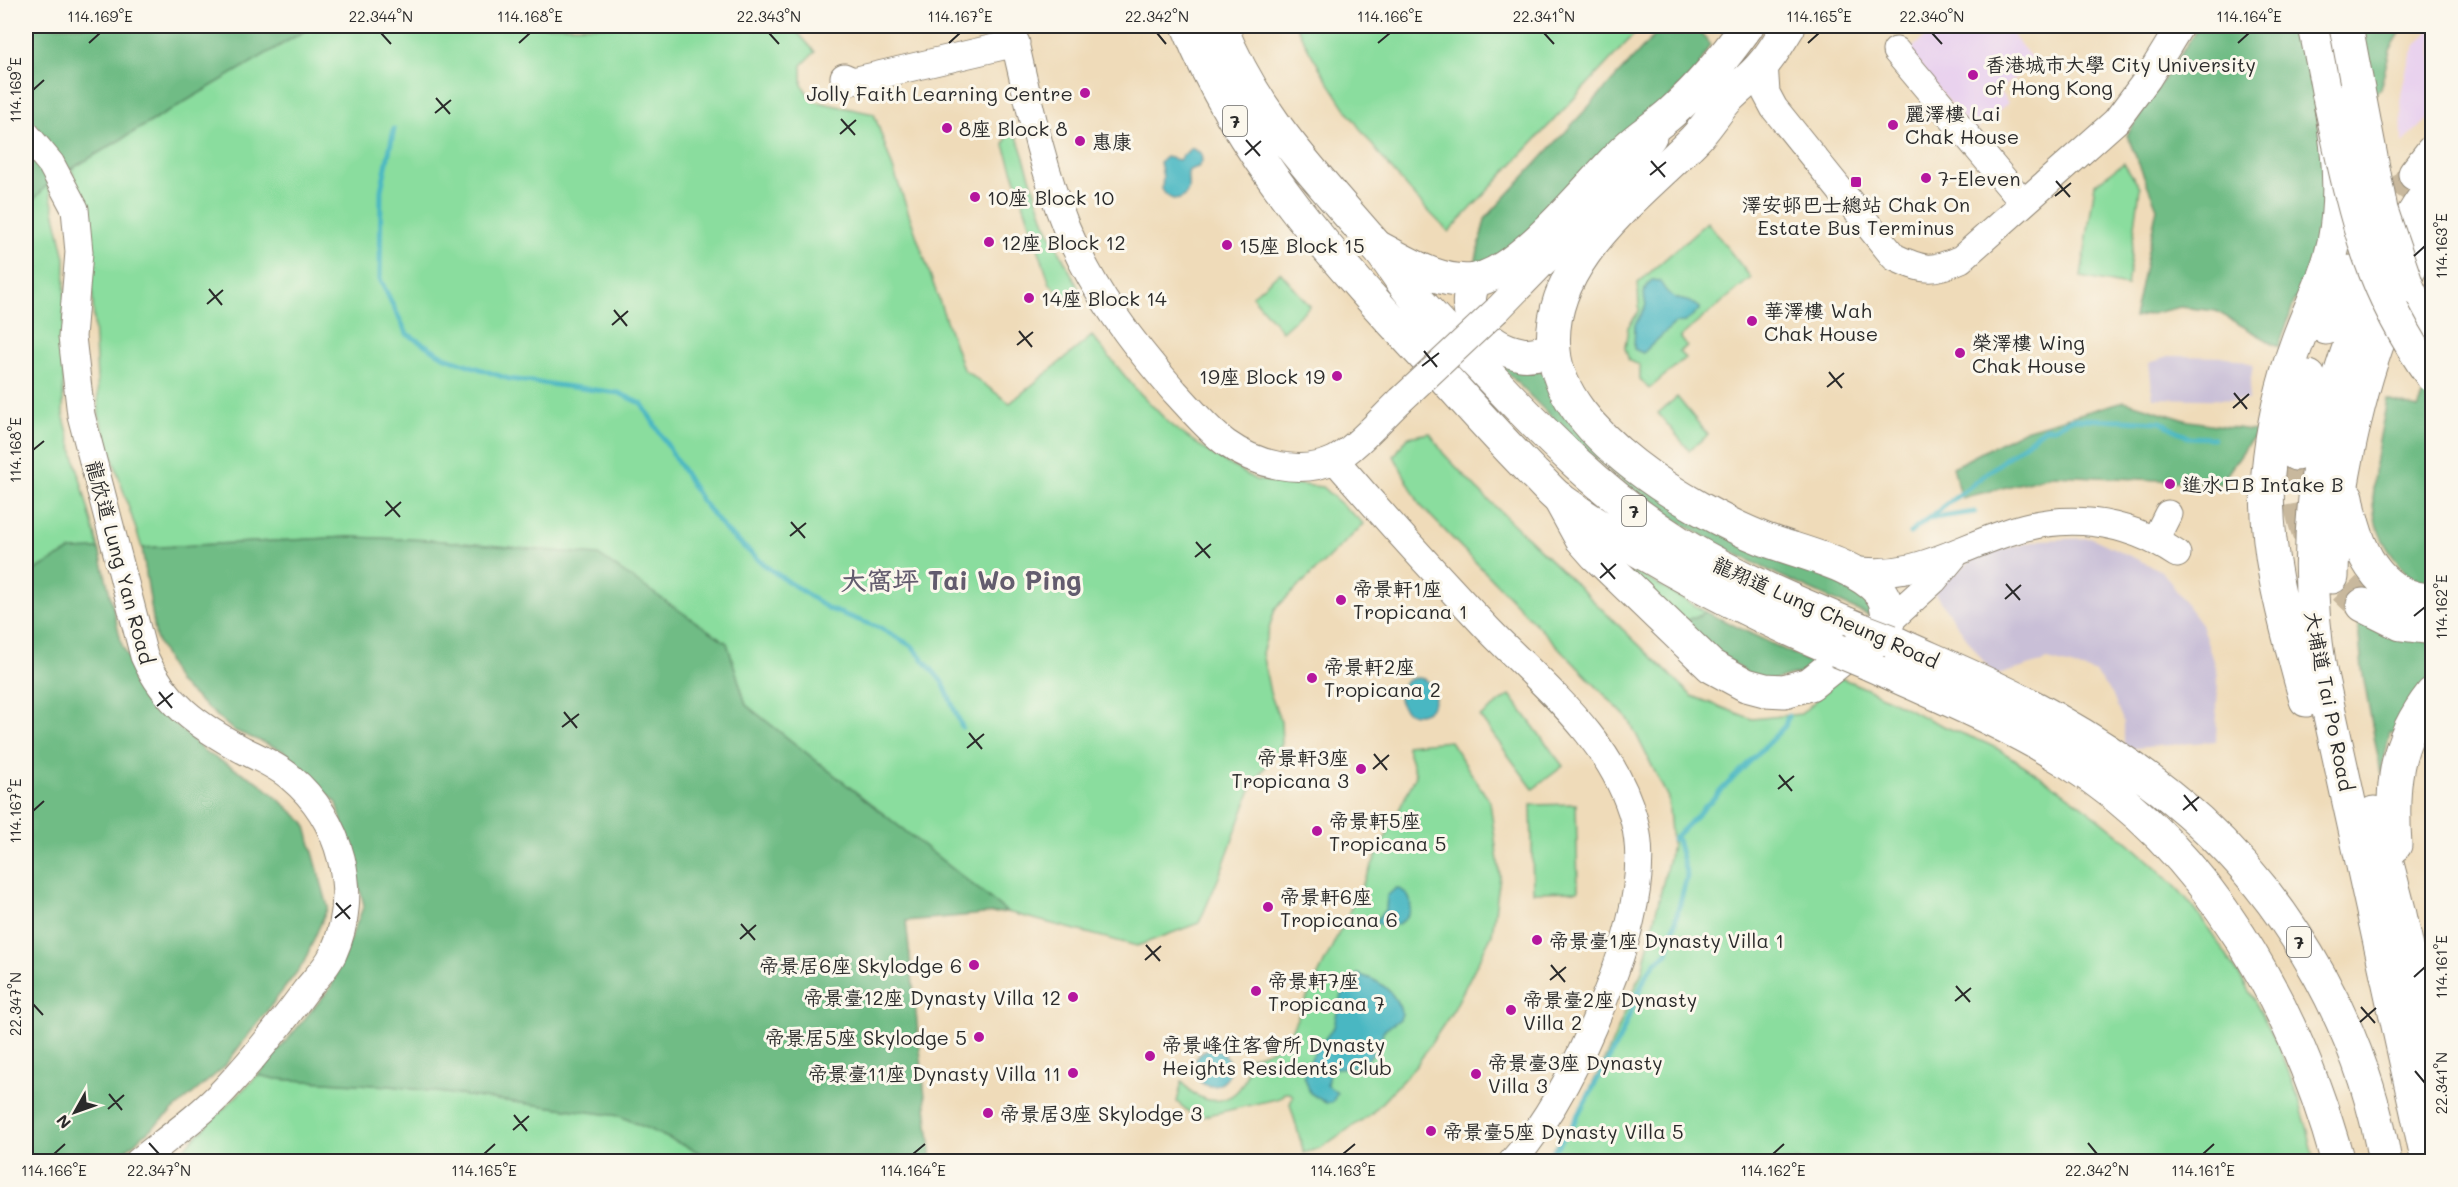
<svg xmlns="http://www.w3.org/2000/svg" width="2458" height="1187" font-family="Mali,'LXGW WenKai TC',sans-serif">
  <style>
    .built { fill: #e9d2ee }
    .industrial { fill: #c9bfd7 }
    .green { fill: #8add9e; stroke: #5a8464; stroke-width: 1.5 }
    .forest { fill: #6fbc85; stroke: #4d7458; stroke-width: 1.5 }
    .water { fill: #49b7c2; stroke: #3a7176; stroke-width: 1.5 }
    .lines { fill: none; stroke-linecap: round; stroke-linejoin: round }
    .stream { stroke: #49b7c2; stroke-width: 5 }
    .major-tunnel { stroke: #c8b89d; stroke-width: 33; stroke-dasharray: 33 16; stroke-linecap: butt }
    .minor-casing { stroke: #8d8372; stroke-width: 29 }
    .major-casing { stroke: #8d8372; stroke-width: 35 }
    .highway-casing { stroke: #8d8372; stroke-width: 35 }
    .minor { stroke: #fff; stroke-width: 27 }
    .major { stroke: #fff; stroke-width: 33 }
    .highway { stroke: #fff; stroke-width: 33 }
    .minor-bridge-casing { stroke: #8d8372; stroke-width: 29; stroke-linecap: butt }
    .major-bridge-casing { stroke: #8d8372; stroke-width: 35; stroke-linecap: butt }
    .highway-bridge-casing { stroke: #8d8372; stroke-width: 35; stroke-linecap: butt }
    .minor-bridge { stroke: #fff; stroke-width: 27 }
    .major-bridge { stroke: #fff; stroke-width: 33 }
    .highway-bridge { stroke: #fff; stroke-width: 33 }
    .ticks { fill: none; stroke: #2b2b2b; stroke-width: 2 }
    .poi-dot { fill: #b5179e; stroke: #fbf7ec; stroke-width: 2 }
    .labels { text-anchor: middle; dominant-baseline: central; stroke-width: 6; stroke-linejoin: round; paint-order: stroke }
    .shield { fill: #fbf7ec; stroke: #696865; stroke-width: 1.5 }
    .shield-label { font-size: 18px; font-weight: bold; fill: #2b2b2b }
    .poi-label { font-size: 20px; fill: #2b2b2b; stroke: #fbf7ec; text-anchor: start }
    .street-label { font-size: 20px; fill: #2b2b2b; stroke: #fbf7ec }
    .district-label { font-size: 26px; font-weight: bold; fill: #635c6e; stroke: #fbf7ec }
    .neatline { fill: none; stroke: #2b2b2b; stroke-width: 2 }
    .ticks-label { font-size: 15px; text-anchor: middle; fill: #2b2b2b }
  </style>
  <rect width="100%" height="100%" fill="#fbf7ec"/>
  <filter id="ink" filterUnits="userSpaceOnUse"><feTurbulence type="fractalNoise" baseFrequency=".0167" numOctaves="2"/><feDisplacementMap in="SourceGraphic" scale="12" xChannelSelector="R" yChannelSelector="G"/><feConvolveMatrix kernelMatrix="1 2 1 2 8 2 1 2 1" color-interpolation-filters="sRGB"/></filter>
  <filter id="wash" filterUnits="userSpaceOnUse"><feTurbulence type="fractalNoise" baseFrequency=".008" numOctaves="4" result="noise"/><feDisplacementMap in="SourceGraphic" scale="24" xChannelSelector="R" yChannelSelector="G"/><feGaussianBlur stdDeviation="1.35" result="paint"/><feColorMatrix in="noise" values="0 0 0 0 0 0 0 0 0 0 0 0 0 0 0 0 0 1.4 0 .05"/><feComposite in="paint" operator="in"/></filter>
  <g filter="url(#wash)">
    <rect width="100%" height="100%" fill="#efdbb9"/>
    <path class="built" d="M1939,26H2005L2035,62L1999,91L2008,103L1973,131L1908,51Z
      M2432,27V115L2402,143L2401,94L2407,66L2416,45Z"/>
    <path class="industrial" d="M2171,356L2227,357L2253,364L2248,400L2153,398L2149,363Z
      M2092,538L2162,571L2201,624L2218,676L2216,741L2124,749V723L2112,694L2094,672L2048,660L1994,676L1933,591L1978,555L2042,540Z"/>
    <path class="green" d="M313,26H792L815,52L802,65V85L813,101L874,114L963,369L1010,403L1092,336L1134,387L1173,427L1213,455L1256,480L1322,487L1364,524L1275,609L1262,653L1270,693L1281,722L1282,744L1253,784L1219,877L1199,923L1137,946L1007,912L746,705L727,643L431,540L349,537L142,548L99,416L88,210L71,169Z
      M1296,26H1642L1449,232C1389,174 1334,99 1296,26Z
      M1012,121L1045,223L1080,291L1066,298L1050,284L1004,145Z
      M2124,163L2140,188L2127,286L2081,277L2095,184Z
      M48,184L65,258L63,414L99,549L71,550L26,575V208Z
      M1707,222L1751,278L1680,337L1687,346L1679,352L1685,358L1649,389L1640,379V365L1629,361L1625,348L1628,327L1639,311L1638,283Z
      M1280,272L1310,306L1282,331L1252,296Z
      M1677,397L1708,435L1689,450L1658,413Z
      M1430,433L1443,453L1476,488L1692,696L1752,719L1801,714L1840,678C1875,690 1906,709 1939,724C1958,733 1980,739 1998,749C2060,787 2123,833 2174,885C2192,903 2207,926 2221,947C2268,1017 2298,1078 2315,1161H1543L1575,1120L1610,1048L1642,971L1672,845L1668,798L1629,720L1420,505L1394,456L1408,437Z
      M1611,558L1706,612L1679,624Z
      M1510,695L1563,766L1533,789L1480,717Z
      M1450,741L1490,802L1500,876L1492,934L1454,1009L1416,1066L1371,1114L1320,1148L1304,1153L1290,1104L1293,1096L1290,1093H1284L1280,1098L1196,1118L1177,1102L1182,1081C1205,1116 1251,1101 1247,1059L1284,1045L1416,775L1406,745Z
      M1576,804L1578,891L1533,892L1531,805Z
      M258,1075L276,1079L391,1086L620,1116L718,1161L170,1162Z"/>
    <path class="forest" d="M26,26H313L71,169L48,184L26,208V164L30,148L26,142Z
      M1663,26H1703L1699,32L1710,44L1697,70L1513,252L1473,273L1485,219Z
      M2199,26H2295L2300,47L2363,31L2362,26H2404L2390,50L2380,89L2358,114L2321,309L2295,299L2279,347L2216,311L2180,307L2134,318L2157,208L2127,135Z
      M1507,359L1530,362L1549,378L1583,427L1859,590L1879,620C1806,588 1732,556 1664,512C1603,472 1552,418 1501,366Z
      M2424,394L2432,396V609L2387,604L2409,576C2398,563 2387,550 2380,534C2363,495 2380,441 2387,400L2418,408Z
      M2124,401L2189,421L2257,431L2221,483L2054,475L1962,498L1953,467L2025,430Z
      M349,537L431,540L598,555L727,643L746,705L1007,912L906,921L932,1161H718L620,1116L391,1086L276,1079L258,1075L331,987L364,905L337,803L284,751L233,730L178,682L156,638L142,548Z
      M99,549L122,645L150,700L205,752L260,783L305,823L328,907L303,964L223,1068L113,1161H26V575L71,550Z
      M1706,612L1822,668L1761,683L1679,624Z
      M2357,613L2432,640V760L2426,747L2390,732L2381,774L2362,669Z"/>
    <path class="water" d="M1191,148L1201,153L1202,162L1198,167L1189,170C1185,178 1192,186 1186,194C1179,204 1167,199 1162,189L1163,177L1160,162L1166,157L1179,160Z
      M1652,280L1660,281C1673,308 1687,294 1700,309L1685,322L1675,323L1643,353L1634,349L1635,325L1646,305C1643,294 1643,288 1652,280Z
      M1399 696a18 18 0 1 1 36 0a18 18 0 1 1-36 0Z
      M1396,888C1424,895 1409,938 1374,922L1386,909L1387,896Z
      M1357,974C1380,980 1395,991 1402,1014L1400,1019L1383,1031L1382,1037L1373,1039L1370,1048L1373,1054C1357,1069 1355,1067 1335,1068L1329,1073L1327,1085L1337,1093L1332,1103H1326L1310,1093L1304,1075L1314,1053L1334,1027L1341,995L1355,987Z
      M1194 1068a18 18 0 1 1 36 0a18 18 0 1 1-36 0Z"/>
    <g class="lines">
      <path class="stream" d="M394,129L381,190L380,279L407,334L445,357L509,379L619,393L642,404L701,500L726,531L768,568L829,609L880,628L912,646L943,683L962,727
        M1927,519L1975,512
        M1910,533L2045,428H2054L2071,419L2123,420L2161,422L2188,437L2213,438
        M1673,839L1785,726L1788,716
        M1545,1162L1572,1126L1619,1040L1646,975L1656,962L1667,953L1687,876L1676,836"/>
    </g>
  </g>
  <g filter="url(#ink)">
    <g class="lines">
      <path class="major-tunnel" d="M2371,237L2415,174
        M2296,454C2297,521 2311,561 2363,605"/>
      <defs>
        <path id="minor" d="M1011,26C1027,93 1040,162 1066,227C1092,290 1131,342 1175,392C1192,410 1207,429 1226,443C1255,464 1300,476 1334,460C1353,451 1384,416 1401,400
          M1896,51L2016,194
          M1764,63L1766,93L1774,108L1894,257C1924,271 1931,272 1961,259L2116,121L2148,78L2180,26
          M844,77L853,81L1016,43
          M26,134L51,164L75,209L79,252L72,337L81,415L144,656C165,703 198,726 243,750C259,758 276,765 290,777C341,819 361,893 333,954C327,967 315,979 306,990C281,1024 254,1058 225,1089C200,1116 168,1138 138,1162
          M1497,310L1616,188L1653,137
          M1335,460C1384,517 1435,573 1487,628C1542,685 1613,740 1634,820C1649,875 1626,946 1605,997C1582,1055 1554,1114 1512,1162
          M2155,540L2168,514
          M1848,569C1911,581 1949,552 2006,533C2065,512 2125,519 2177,554
          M1888,622L1934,580L1954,556"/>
        <path id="major" d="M2415,174L2432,152
          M1377,247C1407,262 1440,285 1475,280C1523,272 1590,183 1626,149C1640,135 1658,125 1672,112C1701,86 1725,57 1747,26
          M1475,280C1457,315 1485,347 1521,354C1532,356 1543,352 1553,350
          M2407,286L2432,340
          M2326,328L2351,272
          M2296,454L2300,407L2309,377
          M2347,497C2355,544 2375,599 2432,600
          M1559,498L1581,538L1596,555L1711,666L1746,685L1765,690L1784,691L1810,684L1888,622C1888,611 1887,601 1880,592C1855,563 1796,552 1761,538C1691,510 1561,434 1554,351C1545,262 1638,197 1694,140C1707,127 1716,111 1728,98C1740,86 1754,76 1764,63C1774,52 1781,38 1789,26
          M2332,577C2332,541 2338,507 2344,473C2360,386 2385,304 2432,230
          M2363,605L2401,624L2432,628
          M2306,700C2286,626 2263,551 2268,473C2272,427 2282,383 2298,340C2310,307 2327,276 2334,242C2348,170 2329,96 2315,26
          M2374,813L2399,910L2432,1065
          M2395,845C2391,786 2394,742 2432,694
          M2428,1162L2320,670C2292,501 2334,326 2432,186"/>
        <path id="highway" d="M1188,26C1244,167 1350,276 1452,386C1479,416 1506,446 1534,474C1543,482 1551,493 1561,500C1647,561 1740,609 1837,650
          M1220,26C1257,118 1313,172 1376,246C1388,259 1397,275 1408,289C1430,316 1455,340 1479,365C1540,430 1602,494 1678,542C1737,578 1799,604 1862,630
          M1891,641C1946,666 2003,689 2055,719C2106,748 2156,782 2199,821C2294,908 2364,1034 2385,1162
          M1868,663C1935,694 2005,722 2067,761C2209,849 2295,1006 2338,1162"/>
      </defs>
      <use href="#minor" class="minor-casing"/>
      <use href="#major" class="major-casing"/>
      <use href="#highway" class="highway-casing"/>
      <use href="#minor" class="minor"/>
      <use href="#major" class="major"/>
      <use href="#highway" class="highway"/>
      <defs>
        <path id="minor-bridge" d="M1401,400L1497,310"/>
        <path id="major-bridge" d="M2346,26L2381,210L2407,286
          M2329,97C2353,204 2366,284 2432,376"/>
        <path id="highway-bridge" d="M1862,630L1891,641
          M1837,650L1868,663"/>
      </defs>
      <use href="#minor-bridge" class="minor-bridge-casing"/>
      <use href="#major-bridge" class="major-bridge-casing"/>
      <use href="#highway-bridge" class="highway-bridge-casing"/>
      <use href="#minor-bridge" class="minor-bridge"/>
      <use href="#major-bridge" class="major-bridge"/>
      <use href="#highway-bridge" class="highway-bridge"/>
    </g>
  </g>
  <path class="ticks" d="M381,33L391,44M769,33L779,44M1157,33L1166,44M1544,33L1554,44M1932,33L1942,44M89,43L100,33M519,43L530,33M949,43L960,33M1378,43L1390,33M1808,43L1819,33M2238,43L2249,33M33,90L44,80M436,98L450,114M435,113L451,100M841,119L855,135M840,134L856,120M1246,140L1260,156M1245,155L1261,141M1651,161L1665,177M1650,175L1666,162M2056,181L2070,197M2055,196L2071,183M2414,256L2425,246M209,289L222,305M207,304L223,290M614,310L627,326M612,325L628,311M1019,331L1032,347M1017,345L1033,332M1424,351L1437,367M1422,366L1439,353M1829,372L1842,388M1827,387L1844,373M2234,393L2247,409M2233,408L2249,394M33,450L44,441M386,501L400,517M385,516L401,502M791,522L805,538M790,536L806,523M1196,542L1210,558M1195,557L1211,544M1601,563L1615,579M1600,578L1616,564M2006,584L2020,600M2005,599L2021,585M2414,616L2425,607M159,692L172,708M157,706L173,693M564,712L577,728M562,727L579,714M969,733L982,749M967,748L984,734M1374,754L1387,770M1373,769L1389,755M1779,775L1792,791M1778,789L1794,776M2184,795L2197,811M2183,810L2199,797M33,811L44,801M336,903L350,919M335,918L351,905M741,924L755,940M740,939L756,925M1146,945L1160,961M1145,960L1161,946M1551,965L1565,982M2414,977L2425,967M1550,980L1566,967M1956,986L1970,1002M1955,1001L1971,988M33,1004L43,1015M2361,1007L2375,1023M2360,1022L2376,1008M2415,1071L2425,1083M109,1094L122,1110M108,1109L124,1095M514,1115L527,1131M513,1130L529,1116M149,1143L159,1154M2088,1143L2097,1154M54,1154L65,1144M484,1154L495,1144M913,1154L925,1144M1343,1154L1355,1144M1773,1154L1784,1144M2203,1154L2214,1144"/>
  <g class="poi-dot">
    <circle cx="1973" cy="75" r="6"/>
    <circle cx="1085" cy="93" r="6"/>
    <circle cx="1893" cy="125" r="6"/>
    <circle cx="947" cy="128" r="6"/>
    <circle cx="1080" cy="141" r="6"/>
    <circle cx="1926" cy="178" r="6"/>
    <rect x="1850" y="176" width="12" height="12" rx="3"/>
    <circle cx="975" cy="197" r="6"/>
    <circle cx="989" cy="242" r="6"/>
    <circle cx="1227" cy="245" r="6"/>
    <circle cx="1029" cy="298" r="6"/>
    <circle cx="1752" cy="321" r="6"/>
    <circle cx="1960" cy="353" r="6"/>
    <circle cx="1337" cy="376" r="6"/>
    <circle cx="2170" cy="484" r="6"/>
    <circle cx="1341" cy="600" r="6"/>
    <circle cx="1312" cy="678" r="6"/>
    <circle cx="1361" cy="769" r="6"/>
    <circle cx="1317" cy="831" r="6"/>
    <circle cx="1268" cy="907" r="6"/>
    <circle cx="1537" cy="940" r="6"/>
    <circle cx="974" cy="965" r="6"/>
    <circle cx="1256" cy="991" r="6"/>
    <circle cx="1073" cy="997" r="6"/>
    <circle cx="1511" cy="1010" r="6"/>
    <circle cx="979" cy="1037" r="6"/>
    <circle cx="1150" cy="1056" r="6"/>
    <circle cx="1073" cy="1073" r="6"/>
    <circle cx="1476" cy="1074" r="6"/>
    <circle cx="988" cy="1113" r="6"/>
    <circle cx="1431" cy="1131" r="6"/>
  </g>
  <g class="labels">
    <g class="shield">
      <rect x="1223" y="106" width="24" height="30" rx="4.5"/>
      <rect x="1622" y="496" width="24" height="30" rx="4.5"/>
      <rect x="2287" y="927" width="24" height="30" rx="4.5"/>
    </g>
    <g class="shield-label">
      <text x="1235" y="121">7</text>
      <text x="1634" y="511">7</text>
      <text x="2299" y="942">7</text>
    </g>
    <g class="poi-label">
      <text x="1985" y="64">香港城市大學 City University<tspan x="1985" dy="23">of Hong Kong</tspan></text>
      <text x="1073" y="93" text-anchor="end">Jolly Faith Learning Centre</text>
      <text x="1905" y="113">麗澤樓 Lai<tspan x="1905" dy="23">Chak House</tspan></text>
      <text x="959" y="128">8座 Block 8</text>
      <text x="1092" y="141">惠康</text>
      <text x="1938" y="178">7-Eleven</text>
      <text x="987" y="197">10座 Block 10</text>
      <text x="1856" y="204" text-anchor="middle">澤安邨巴士總站 Chak On<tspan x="1856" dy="23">Estate Bus Terminus</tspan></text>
      <text x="1001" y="242">12座 Block 12</text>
      <text x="1239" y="245">15座 Block 15</text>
      <text x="1041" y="298">14座 Block 14</text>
      <text x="1764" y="310">華澤樓 Wah<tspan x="1764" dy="23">Chak House</tspan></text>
      <text x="1972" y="342">榮澤樓 Wing<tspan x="1972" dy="23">Chak House</tspan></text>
      <text x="1325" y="376" text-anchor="end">19座 Block 19</text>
      <text x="2182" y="484">進水口B Intake B</text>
      <text x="1353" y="588">帝景軒1座<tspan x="1353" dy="23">Tropicana 1</tspan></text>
      <text x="1324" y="666">帝景軒2座<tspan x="1324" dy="23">Tropicana 2</tspan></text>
      <text x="1349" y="757" text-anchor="end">帝景軒3座<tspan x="1349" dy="23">Tropicana 3</tspan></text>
      <text x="1329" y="820">帝景軒5座<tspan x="1329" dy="23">Tropicana 5</tspan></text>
      <text x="1280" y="896">帝景軒6座<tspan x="1280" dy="23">Tropicana 6</tspan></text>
      <text x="1549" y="940">帝景臺1座 Dynasty Villa 1</text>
      <text x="962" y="965" text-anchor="end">帝景居6座 Skylodge 6</text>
      <text x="1268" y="980">帝景軒7座<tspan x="1268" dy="23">Tropicana 7</tspan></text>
      <text x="1061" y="997" text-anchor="end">帝景臺12座 Dynasty Villa 12</text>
      <text x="1523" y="999">帝景臺2座 Dynasty<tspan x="1523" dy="23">Villa 2</tspan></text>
      <text x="967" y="1037" text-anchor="end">帝景居5座 Skylodge 5</text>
      <text x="1162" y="1044">帝景峰住客會所 Dynasty<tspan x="1162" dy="23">Heights Residents' Club</tspan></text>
      <text x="1488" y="1062">帝景臺3座 Dynasty<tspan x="1488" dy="23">Villa 3</tspan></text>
      <text x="1061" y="1073" text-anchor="end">帝景臺11座 Dynasty Villa 11</text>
      <text x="1000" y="1113">帝景居3座 Skylodge 3</text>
      <text x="1443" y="1131">帝景臺5座 Dynasty Villa 5</text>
    </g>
    <g class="street-label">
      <text transform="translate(121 562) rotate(75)">龍欣道 Lung Yan Road</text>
      <text transform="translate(1826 612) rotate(24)">龍翔道 Lung Cheung Road</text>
      <text transform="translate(2330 701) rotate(79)">大埔道 Tai Po Road</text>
    </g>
    <g class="district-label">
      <text x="961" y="580">大窩坪 Tai Wo Ping</text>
    </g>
  </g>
  <rect width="2458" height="1187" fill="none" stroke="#fbf7ec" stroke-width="66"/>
  <g transform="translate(75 1112) rotate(230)" stroke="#fbf7ec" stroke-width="4.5" paint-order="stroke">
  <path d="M0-4.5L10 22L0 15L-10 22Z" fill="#2b2b2b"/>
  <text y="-9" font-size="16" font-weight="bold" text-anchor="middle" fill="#2b2b2b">N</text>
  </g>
  <rect x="33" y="33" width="2392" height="1121" class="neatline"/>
  <g class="ticks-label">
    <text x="100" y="22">114.169°E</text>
    <text x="381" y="22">22.344°N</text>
    <text x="530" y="22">114.168°E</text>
    <text x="769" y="22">22.343°N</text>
    <text x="960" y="22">114.167°E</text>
    <text x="1157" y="22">22.342°N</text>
    <text x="1390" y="22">114.166°E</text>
    <text x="1544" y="22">22.341°N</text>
    <text x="1819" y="22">114.165°E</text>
    <text x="1932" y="22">22.340°N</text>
    <text x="2249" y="22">114.164°E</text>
    <text transform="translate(16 90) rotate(-90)" y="5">114.169°E</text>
    <text transform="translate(2442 246) rotate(-90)" y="5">114.163°E</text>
    <text transform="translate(16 450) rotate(-90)" y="5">114.168°E</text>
    <text transform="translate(2442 607) rotate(-90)" y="5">114.162°E</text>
    <text transform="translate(16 811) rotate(-90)" y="5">114.167°E</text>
    <text transform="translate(2442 967) rotate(-90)" y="5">114.161°E</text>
    <text transform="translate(16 1004) rotate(-90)" y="5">22.347°N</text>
    <text transform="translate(2442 1083) rotate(-90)" y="5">22.341°N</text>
    <text x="54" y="1176">114.166°E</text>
    <text x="159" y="1176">22.347°N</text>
    <text x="484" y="1176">114.165°E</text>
    <text x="913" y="1176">114.164°E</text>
    <text x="1343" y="1176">114.163°E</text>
    <text x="1773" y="1176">114.162°E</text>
    <text x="2097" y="1176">22.342°N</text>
    <text x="2203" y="1176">114.161°E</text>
  </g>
</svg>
